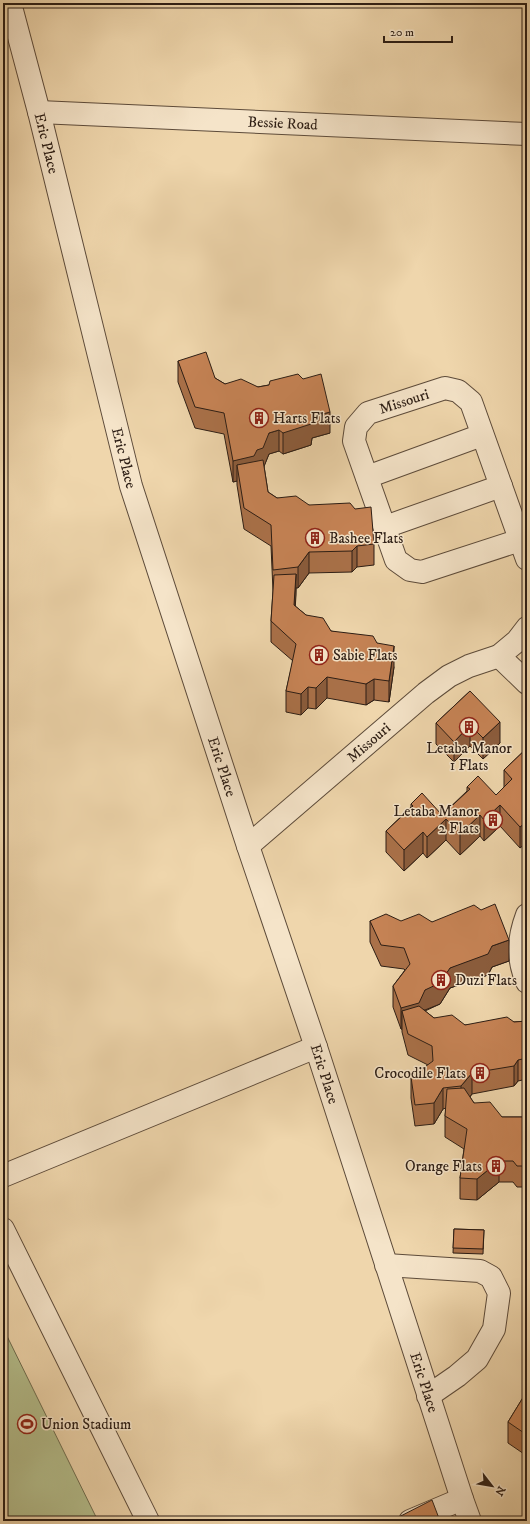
<svg xmlns="http://www.w3.org/2000/svg" width="530" height="1524" font-family="'IM FELL DW Pica',serif">
  <style>
    .green { fill: #b5bf8d; stroke: #706e50 }
    .lines { fill: none; stroke-linecap: round; stroke-linejoin: round }
    .minor-casing { stroke: #5d4b3a; stroke-width: 24 }
    .minor { stroke: #f5e4c9; stroke-width: 22 }
    .wall { fill: #aa7149; stroke: #2c1d14 }
    .shaded-wall { fill: #8b5c3c; stroke: #2c1d14 }
    .building { fill: #c68355; stroke: #2c1d14 }
    .labels { text-anchor: middle; dominant-baseline: central; stroke-width: 3; stroke-linejoin: round; paint-order: stroke }
    .street-label { font-size: 15px; fill: #2c1d14; stroke: #f5e4c9 }
    .poi-label { font-size: 15px; fill: #2c1d14; stroke: #f5e4c9; text-anchor: start }
  </style>
  <rect width="100%" height="100%" fill="#efd6ac"/>
  <filter id="stains"><feTurbulence type="fractalNoise" baseFrequency=".005" numOctaves="4"/><feColorMatrix values="0 0 0 0 .2 0 0 0 0 .09 0 0 0 0 .02 0 0 0 .5 -.17"/></filter>
  <radialGradient id="worn" r=".72"><stop offset=".6" stop-color="#630" stop-opacity="0"/><stop offset="1" stop-color="#630" stop-opacity=".3"/></radialGradient>
  <path class="green" d="M3,1328L98,1521H3Z"/>
  <g class="lines">
    <defs>
      <g id="minor">
        <path id="s1" d="M10,3L39,112L131,486L248,846L316,1047L462,1499L470,1521"/>
        <path id="s2" d="M39,112L527,134"/>
        <path d="M367,477L482,435"/>
        <path d="M385,527L501,486"/>
        <path id="s3" d="M520,540L422,572L410,570L396,560L354,441L356,427L368,413L445,388L458,391L471,402L527,559"/>
        <path d="M499,656L527,683"/>
        <path id="s4" d="M248,846L426,693L449,676L469,666L499,656L517,641L527,628"/>
        <path d="M527,915C518,939 517,958 527,982"/>
        <path d="M3,1176L316,1047"/>
        <path d="M3,1229L148,1521"/>
        <path d="M386,1265L480,1271L491,1277L499,1293L494,1329L477,1359L457,1376L428,1396"/>
        <path d="M410,1521L462,1499"/>
      </g>
    </defs>
    <use href="#minor" class="minor-casing"/>
    <use href="#minor" class="minor"/>
  </g>
  <path class="wall" d="M178,361L215,378L225,384L258,387L269,385L330,433L312,438L311,445L283,454L279,451L269,454L264,466L268,492L277,498L309,505L374,544V565L357,567L352,572L309,573L298,588H296L295,606L306,615L331,631L377,643L394,667L389,702L374,700L366,705L327,698L316,709L308,708L301,715L286,712V691L293,661L271,642V621L273,591L271,546L244,529L237,485V481L233,482L224,434L195,428L178,382Z
    M470,691L500,743L483,759L470,746L454,762L436,744V723Z
    M527,748V842L520,848L500,826L484,841L480,836L460,855L446,840L427,858L423,853L404,871L386,852V831L411,807V804L442,815L467,791V787L496,795L504,787V770Z
    M370,921L432,922L509,961L492,967L488,975L450,988L440,1004L425,1011L434,1018L465,1025L514,1022L527,1021V1079L518,1081L514,1086L472,1094L470,1097L474,1103L502,1117H527V1187H517L513,1182H499L477,1200L460,1199V1178L464,1149L445,1137V1116L446,1108L443,1109L434,1124L415,1126L411,1098V1077L428,1065L408,1055L402,1032V1029H401L393,1007V986L405,970L404,969L381,966L370,942Z
    M454,1229L484,1230L483,1254L453,1253Z
    M527,1259V1287L523,1286V1281Z
    M527,1337V1359H526V1338Z
    M527,1391V1456L508,1443V1422Z"/>
  <path class="shaded-wall" d="M330,412V433L312,438L311,445L283,454V433L312,417Z
    M279,430V451L269,454L263,469L237,465V481L233,482V461L257,450L269,433Z
    M357,546V567L352,572V551Z
    M309,552V573L298,588V567Z
    M296,574V595L294,626V605Z
    M394,646V667L389,702V681Z
    M327,677V698L316,709V688Z
    M374,679V700L366,705V684Z
    M308,687V708L301,715V694Z
    M500,722V743L483,759V738Z
    M470,725V746L454,762V742Z
    M500,805V826L484,841V820Z
    M480,815V836L460,855V834Z
    M446,819V840L427,858V837Z
    M527,821V842L520,848V827Z
    M423,832V853L404,871V850Z
    M509,940V961L492,967L488,975L450,988L440,1004L425,1010L402,1011V1029H401V1008L425,990L450,968L492,946Z
    M518,1060V1081L514,1086V1066Z
    M472,1073V1094L461,1107V1086Z
    M443,1088V1109L434,1124V1103Z
    M499,1161V1182L477,1200V1179Z"/>
  <path class="building" d="M206,352L215,378L225,384L241,379L258,387L269,385L270,381L298,374L303,379L321,374L330,412L312,417L311,424L283,433L279,430L269,433L263,448L257,450L254,456L233,461L224,413L195,407L178,361Z
    M263,460L268,492L277,498L296,496L309,505L350,503L355,509L371,507L374,544L357,546L352,551L309,552L298,567L273,570L271,525L244,508L237,465Z
    M296,574L294,605L306,615L323,618L331,631L373,636L377,643L394,646L389,681L374,679L366,684L327,677L316,688L308,687L301,694L286,691L296,644L271,621L274,575Z
    M470,691L500,722L483,738L470,725L454,742L436,723Z
    M527,748V821L520,827L500,805L484,820L480,815L460,834L446,819L427,837L423,832L404,850L386,831L413,806L411,804L422,793L442,815L470,789L467,787L478,776L496,795L512,779L504,770Z
    M495,904L509,940L492,946L488,954L450,968L440,983L425,990L419,1003L401,1008L393,986L410,964L404,948L381,945L370,921L386,914L401,921L419,914L432,922L474,905L481,910Z
    M419,1006L434,1018L452,1015L465,1025L507,1017L514,1022L527,1021V1058L518,1060L514,1066L472,1073L461,1086L443,1088L434,1103L415,1105L411,1077L433,1061L432,1046L408,1034L402,1011Z
    M464,1088L474,1103L490,1102L502,1117H527V1166H517L513,1161H499L477,1179L460,1178L467,1129L445,1116L447,1089Z
    M454,1229L484,1230L483,1249L453,1248Z
    M527,1259V1282L523,1281Z
    M527,1391V1435L508,1422Z
    M432,1500L440,1521H391Z"/>
  <defs>
    <symbol id="building-ring" viewBox="-11 -11 22 22"><circle r="9.5" fill="#f5e4c9" stroke="#8f2418" stroke-width="1.5"/><path d="M-4-6H4V6H1V3H-1V6H-4ZM-2.5-4.3h1.7v1.8h-1.7ZM.8-4.3h1.7v1.8H.8ZM-2.5-1h1.7V.8h-1.7ZM.8-1h1.7V.8H.8Z" fill="#8f2418"/></symbol>
    <symbol id="stadium-ring" viewBox="-11 -11 22 22"><circle r="9.5" fill="#f5e4c9" stroke="#8f2418" stroke-width="1.5"/><path d="M0-5a6.5 5 0 1 0 0 10a6.5 5 0 1 0 0-10ZM-3.5-1.8h7v3.6h-7Z" fill="#8f2418"/></symbol>
  </defs>
  <g fill-rule="evenodd">
    <use href="#building-ring" x="248" y="407" width="22" height="22"/>
    <use href="#building-ring" x="304" y="527" width="22" height="22"/>
    <use href="#building-ring" x="308" y="644" width="22" height="22"/>
    <use href="#building-ring" x="458" y="716" width="22" height="22"/>
    <use href="#building-ring" x="482" y="809" width="22" height="22"/>
    <use href="#building-ring" x="430" y="969" width="22" height="22"/>
    <use href="#building-ring" x="469" y="1062" width="22" height="22"/>
    <use href="#building-ring" x="485" y="1155" width="22" height="22"/>
    <use href="#stadium-ring" x="16" y="1413" width="22" height="22"/>
  </g>
  <g class="labels">
    <g class="street-label">
      <text stroke="none"><textPath href="#s2" startOffset="244">Bessie Road</textPath></text>
      <text stroke="none"><textPath href="#s1" startOffset="145">Eric Place</textPath></text>
      <text stroke="none"><textPath href="#s3" startOffset="329">Missouri</textPath></text>
      <text stroke="none"><textPath href="#s1" startOffset="469">Eric Place</textPath></text>
      <text stroke="none"><textPath href="#s4" startOffset="159">Missouri</textPath></text>
      <text stroke="none"><textPath href="#s1" startOffset="793">Eric Place</textPath></text>
      <text stroke="none"><textPath href="#s1" startOffset="1117">Eric Place</textPath></text>
      <text stroke="none"><textPath href="#s1" startOffset="1441">Eric Place</textPath></text>
    </g>
    <g class="poi-label">
      <text x="273" y="418">Harts Flats</text>
      <text x="329" y="538">Bashee Flats</text>
      <text x="333" y="655">Sabie Flats</text>
      <text x="469" y="748" text-anchor="middle">Letaba Manor<tspan x="469" dy="17">1 Flats</tspan></text>
      <text x="479" y="811" text-anchor="end">Letaba Manor<tspan x="479" dy="17">2 Flats</tspan></text>
      <text x="455" y="980">Duzi Flats</text>
      <text x="466" y="1073" text-anchor="end">Crocodile Flats</text>
      <text x="482" y="1166" text-anchor="end">Orange Flats</text>
      <text x="41" y="1424">Union Stadium</text>
    </g>
  </g>
  <rect width="530" height="1524" fill="none" stroke="#efd6ac" stroke-width="16"/>
  <rect x="4" y="4" width="522" height="1516" fill="none" stroke="#2c1d14" stroke-width="2"/>
  <rect x="8" y="8" width="514" height="1508" fill="none" stroke="#2c1d14"/>
  <g transform="translate(492 1486) rotate(121)" stroke="#f5e4c9" stroke-width="3" paint-order="stroke">
  <path d="M0-3L7 15L0 10L-7 15Z" fill="#2c1d14"/>
  <text y="-6" font-size="11" font-weight="bold" text-anchor="middle" fill="#2c1d14">N</text>
  </g>
  <path d="M384 36v6h68v-6" fill="none" stroke="#2c1d14" stroke-width="2"/>
  <text x="390" y="36" font-size="12" fill="#2c1d14" stroke="#f5e4c9" stroke-width="3" paint-order="stroke">20 m</text>
  <rect width="100%" height="100%" filter="url(#stains)"/>
  <rect width="100%" height="100%" fill="url(#worn)"/>
</svg>
